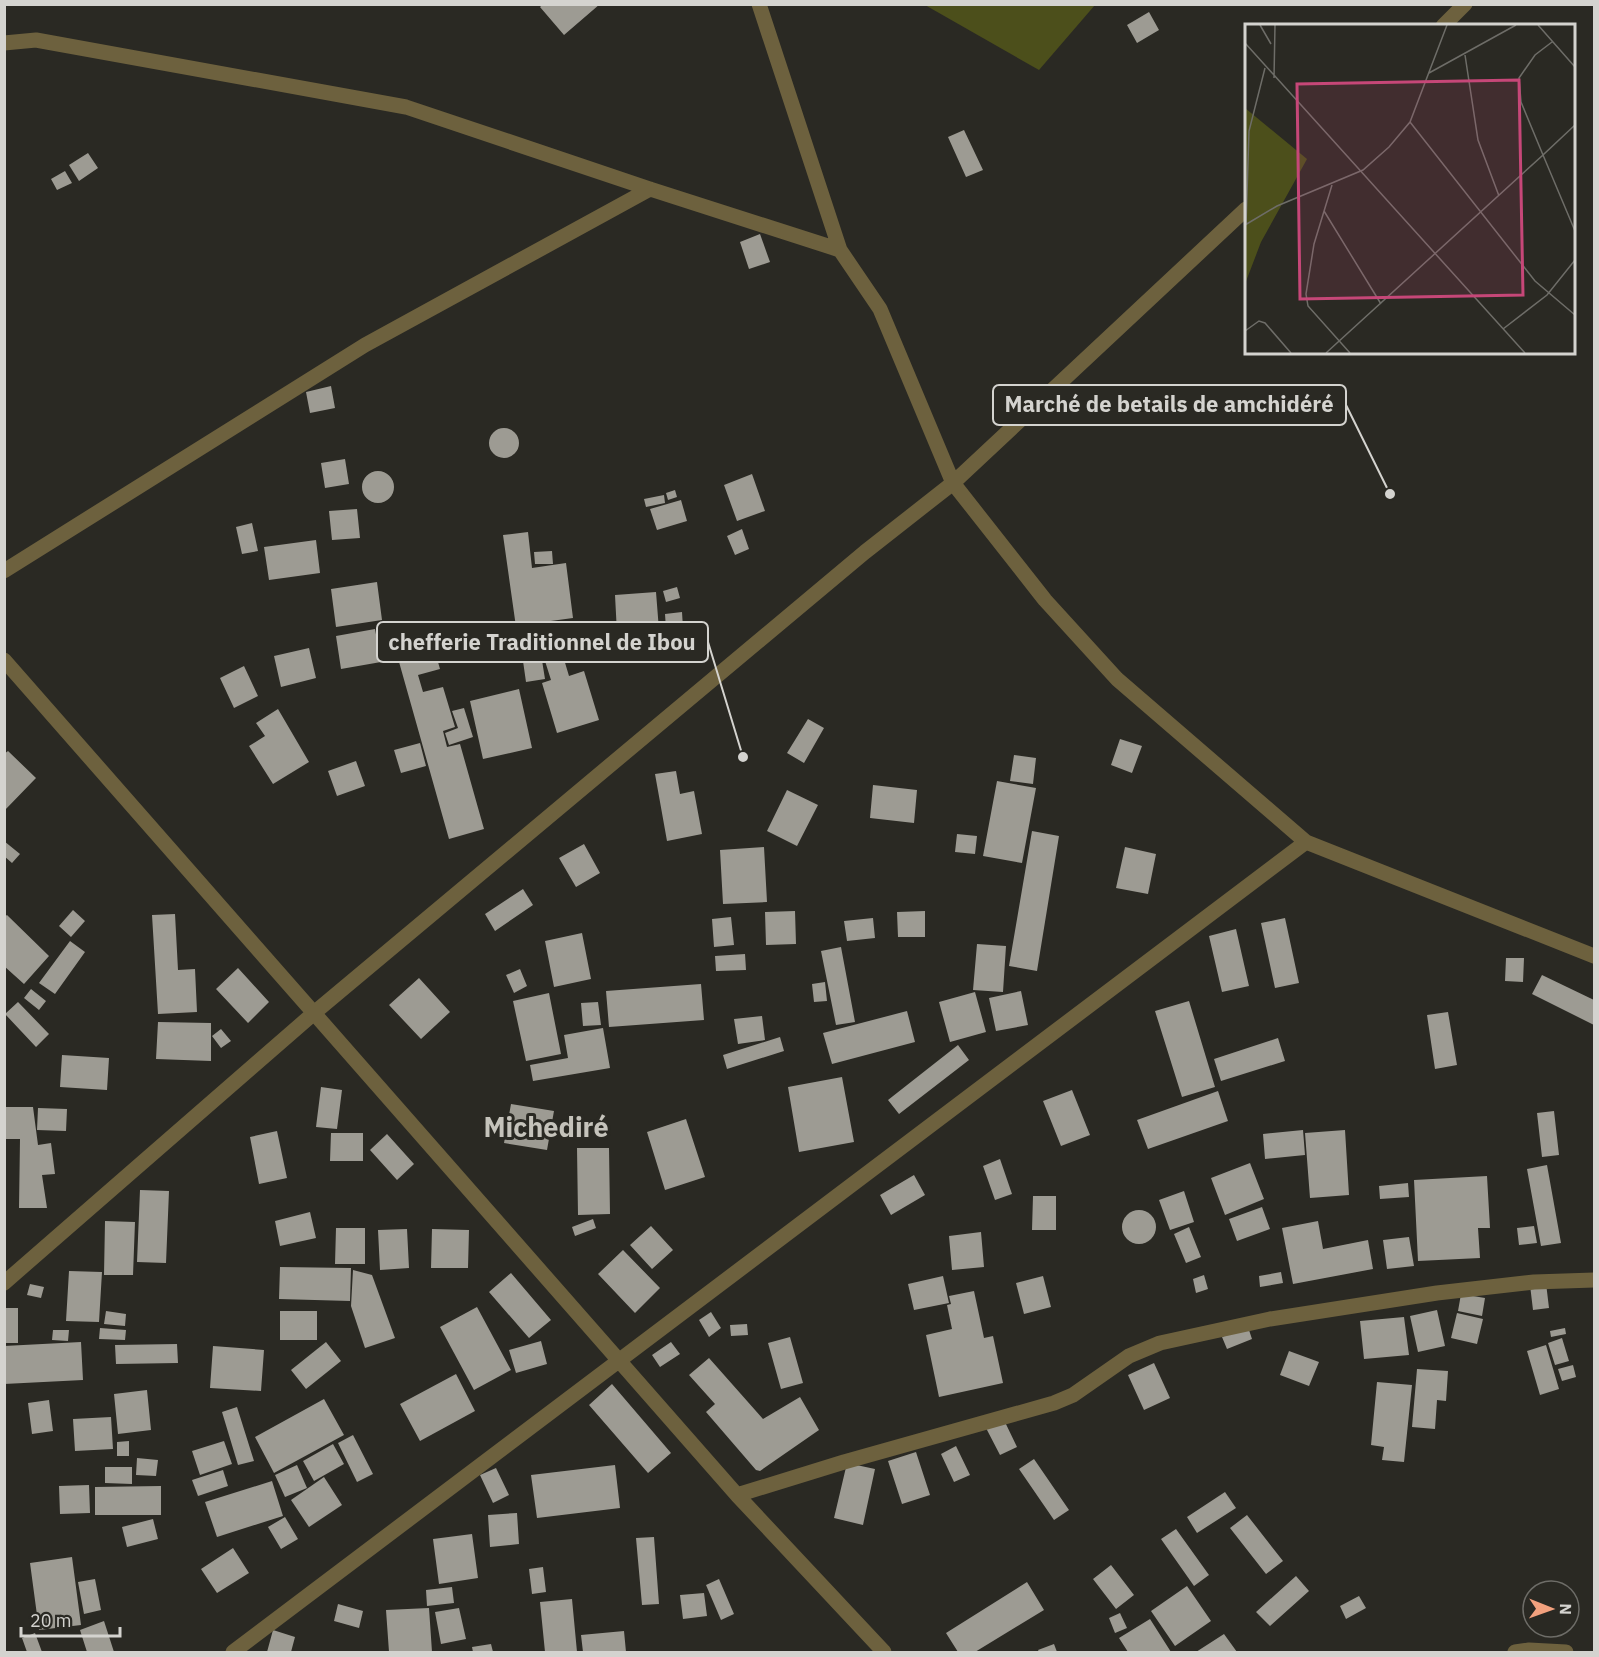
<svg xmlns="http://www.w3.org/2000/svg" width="1599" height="1657" font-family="'IBM Plex Sans',sans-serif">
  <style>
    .green { fill: #4c4f1b }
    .building { fill: #9d9b93 }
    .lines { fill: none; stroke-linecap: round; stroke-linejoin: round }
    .street { stroke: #6d613e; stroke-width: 15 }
    .labels { text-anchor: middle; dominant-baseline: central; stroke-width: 6; stroke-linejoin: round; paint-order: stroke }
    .district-label { font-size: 27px; font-weight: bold; fill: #c5c3bb; stroke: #2a2923 }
    .inset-road { fill: none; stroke: #6e6d68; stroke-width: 1.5 }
    .view { fill: #c64778; fill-opacity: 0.15; stroke: #c64778; stroke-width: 3 }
    .inset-edge { fill: none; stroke: #d4d3cf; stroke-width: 3 }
    .leader { fill: none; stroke: #d4d3cf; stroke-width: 2 }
    .callout-dot { fill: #d4d3cf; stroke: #2a2923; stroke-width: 2 }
    .callout { fill: #2a2923; stroke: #d4d3cf; stroke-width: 2 }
    .callout-label { font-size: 22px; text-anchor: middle; font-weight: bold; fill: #d4d3cf }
  </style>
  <rect width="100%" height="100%" fill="#2a2923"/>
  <path class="green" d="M925,5H1095L1039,70Z"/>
  <path class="building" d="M543,4H600L564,35L540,7Z
    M1149,12L1159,30L1137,43L1127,25Z
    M964,130L983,170L966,177L948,137Z
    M88,153L98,168L79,181L69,165Z
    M65,171L72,183L57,190L51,179Z
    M760,234L770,262L749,269L740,242Z
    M331,386L335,408L310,413L306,392Z
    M489 443a15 15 0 1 1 30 0a15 15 0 1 1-30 0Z
    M345,459L349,484L325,488L321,463Z
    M362 487a16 16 0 1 1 32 0a16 16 0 1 1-32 0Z
    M752,474L765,511L737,521L724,485Z
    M675,490L677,497L668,500L666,493Z
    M664,495L665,503L646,507L644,499Z
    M681,500L687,521L657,530L650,509Z
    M357,509L360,538L332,540L329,511Z
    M252,523L258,551L242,554L236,527Z
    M742,529L749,549L735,555L727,536Z
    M528,532L532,568L566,563L573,618L536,623L545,679L526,682L518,626L516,627L503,535Z
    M316,540L320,573L269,580L264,547Z
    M552,551L553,564H535L534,552Z
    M377,582L382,620L336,627L331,589Z
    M677,587L680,598L666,602L663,591Z
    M656,592L659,630L617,633L615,595Z
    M682,612L683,628L666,629L665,614Z
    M404,626L408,640L430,634L440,669L418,675L423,692L443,687L455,727L443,731L447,747L460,744L484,829L449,839L390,630Z
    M375,629L381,662L341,669L336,636Z
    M309,648L316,678L281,687L274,656Z
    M563,656L569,676L584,671L599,720L557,733L542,683L551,680L545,661Z
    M244,666L258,696L234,708L220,678Z
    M519,689L532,748L483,759L470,701Z
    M464,708L473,737L449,745L445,733L458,728L452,711Z
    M278,709L309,762L273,784L249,746L265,736L256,723Z
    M808,719L824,728L804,763L787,753Z
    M1120,739L1142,746L1132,773L1111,765Z
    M420,743L426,766L401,773L394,750Z
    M8,751L36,778L4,811V754Z
    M1014,755L1036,758L1033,784L1010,781Z
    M356,761L365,786L337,796L328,771Z
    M676,771L680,794L694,791L702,834L667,841L655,774Z
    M997,781L1036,788L1022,863L983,856Z
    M873,785L917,790L914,823L870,818Z
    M787,790L818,805L797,846L767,831Z
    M1032,831L1059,836L1037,971L1009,966Z
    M957,834L977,836L975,854L955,852Z
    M4,841L20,854L12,863L4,856Z
    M584,844L600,873L576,887L559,858Z
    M764,847L767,902L723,904L720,850Z
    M1125,847L1156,854L1148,894L1116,888Z
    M523,889L533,905L495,931L485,914Z
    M73,910L85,921L71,937L59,926Z
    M795,911L796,944L766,945L765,912Z
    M925,911V937H898L897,912Z
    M175,914L178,970L195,969L197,1012L158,1014L152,915Z
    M7,915L49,956L24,984L4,966V917Z
    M731,917L734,945L714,947L712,919Z
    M873,918L875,938L847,941L844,921Z
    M1285,918L1299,983L1275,988L1261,923Z
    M1236,929L1249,986L1222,992L1209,936Z
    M582,933L591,979L554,987L545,941Z
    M70,941L85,952L55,994L39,983Z
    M977,944L1006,946L1003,992L973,990Z
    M841,947L855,1022L836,1025L821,951Z
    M745,954L746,970L716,971L715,956Z
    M1506,958H1524L1523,982L1505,981Z
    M238,968L269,1002L248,1023L216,989Z
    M520,969L527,986L514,993L506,975Z
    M1542,975L1594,1000V1025L1532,994Z
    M419,978L450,1012L421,1039L389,1005Z
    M825,982L827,1001L814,1002L812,984Z
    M701,984L704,1020L609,1027L606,991Z
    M31,989L46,1001L39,1010L24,998Z
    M1021,991L1028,1025L996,1031L989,998Z
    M975,992L986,1032L950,1042L939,1002Z
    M549,993L561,1054L526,1061L513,1001Z
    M1189,1001L1215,1087L1182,1097L1155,1011Z
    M18,1002L49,1034L36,1047L5,1014Z
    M598,1002L601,1025L583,1026L581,1003Z
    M907,1011L915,1042L832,1064L823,1033Z
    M1448,1012L1457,1065L1435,1069L1427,1015Z
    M762,1016L765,1040L738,1044L734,1019Z
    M158,1022L211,1023V1061L156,1059Z
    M603,1028L610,1068L533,1081L530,1065L568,1058L564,1035Z
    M221,1029L231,1041L221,1048L212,1036Z
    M780,1037L784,1051L727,1069L723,1055Z
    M1278,1038L1285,1061L1221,1081L1214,1059Z
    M958,1045L969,1060L899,1114L888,1100Z
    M62,1055L109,1058L107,1090L60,1087Z
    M842,1077L854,1142L799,1152L788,1087Z
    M321,1087L342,1090L337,1129L316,1127Z
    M1072,1090L1090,1135L1061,1146L1043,1101Z
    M1218,1091L1228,1121L1148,1149L1137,1120Z
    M511,1104L554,1111L547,1150L504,1143Z
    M4,1107H33L38,1145L51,1143L55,1174L42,1175L47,1208H19L20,1139H4Z
    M38,1108L67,1109L66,1131L37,1130Z
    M1554,1111L1559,1155L1542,1157L1537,1113Z
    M686,1119L705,1177L665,1190L647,1132Z
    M1303,1130L1305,1155L1265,1159L1263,1134Z
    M1345,1130L1349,1195L1310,1198L1305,1133Z
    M277,1131L287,1178L259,1184L250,1137Z
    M331,1133H363V1161H330Z
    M387,1134L414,1164L397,1180L370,1150Z
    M577,1148H609L610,1214L578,1215Z
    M1000,1159L1012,1194L995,1200L983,1166Z
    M1250,1163L1264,1199L1225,1215L1211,1178Z
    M1547,1165L1561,1243L1541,1246L1527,1169Z
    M914,1175L925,1195L891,1215L880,1195Z
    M1487,1176L1490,1228H1478L1480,1258L1418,1261L1414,1180Z
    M1408,1183L1409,1197L1380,1199L1379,1186Z
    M140,1190L169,1191L166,1263L137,1262Z
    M1184,1191L1194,1222L1170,1230L1159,1200Z
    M1033,1196H1056V1230H1032Z
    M1262,1207L1270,1229L1237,1241L1229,1219Z
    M1122 1227a17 17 0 1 1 34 0a17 17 0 1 1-34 0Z
    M310,1212L316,1238L280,1246L275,1221Z
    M593,1219L596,1228L575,1236L572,1227Z
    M105,1221L135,1222L133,1275H104Z
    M1318,1221L1323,1249L1368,1240L1373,1269L1293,1284L1282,1228Z
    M651,1226L673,1250L652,1269L630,1245Z
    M1534,1226L1537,1243L1519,1245L1517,1228Z
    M1189,1227L1201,1257L1186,1263L1174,1234Z
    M336,1228H365V1264H335Z
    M407,1229L409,1268L380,1270L378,1230Z
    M432,1229L469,1230L468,1268H431Z
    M981,1232L984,1267L952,1270L949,1236Z
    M1409,1237L1414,1266L1387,1269L1383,1240Z
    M623,1250L660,1288L635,1313L598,1274Z
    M280,1267L351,1268L350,1301L279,1299Z
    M353,1270L372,1275L395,1338L365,1348L351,1306Z
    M69,1271L102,1272L99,1322L66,1321Z
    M1281,1272L1283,1283L1260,1287L1259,1276Z
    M511,1273L551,1320L529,1338L489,1292Z
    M1204,1275L1208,1289L1196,1293L1193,1279Z
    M943,1276L949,1303L914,1310L908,1284Z
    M1043,1276L1051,1307L1024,1314L1016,1283Z
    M1546,1283L1549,1308L1533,1310L1530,1285Z
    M30,1284L44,1287L41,1298L27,1295Z
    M974,1291L984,1338L993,1336L1003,1383L939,1397L926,1335L952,1329L947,1305L951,1304L949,1296Z
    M1461,1294L1485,1298L1482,1316L1458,1311Z
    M477,1307L511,1370L474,1390L440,1327Z
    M4,1308H18V1343H4Z
    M1437,1310L1445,1346L1418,1352L1410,1316Z
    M106,1311L126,1314L125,1326L104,1324Z
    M280,1311H317V1340H280Z
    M711,1312L721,1328L709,1337L699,1320Z
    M1457,1313L1483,1319L1477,1344L1451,1338Z
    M1404,1317L1409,1355L1364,1359L1360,1321Z
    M747,1324L748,1335L731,1336L730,1325Z
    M1248,1327L1252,1339L1227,1349L1222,1337Z
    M100,1328L126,1330L125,1340L99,1339Z
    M1565,1328L1566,1334L1551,1337L1550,1331Z
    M53,1330H69L68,1341L52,1340Z
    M790,1337L803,1383L781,1389L768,1343Z
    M1562,1338L1569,1361L1555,1365L1548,1343Z
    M541,1341L547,1364L516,1373L509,1350Z
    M81,1342L83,1380L4,1384V1346Z
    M326,1342L341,1361L306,1389L291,1370Z
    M671,1342L680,1354L660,1367L652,1355Z
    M177,1344L178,1363L116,1364L115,1345Z
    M1546,1345L1559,1389L1540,1395L1527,1351Z
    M213,1346L264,1350L261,1391L210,1388Z
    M1289,1351L1319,1362L1309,1386L1280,1375Z
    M709,1358L763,1419L800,1397L819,1430L760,1471L756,1470L706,1412L715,1404L689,1375Z
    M1154,1363L1170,1398L1144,1410L1128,1375Z
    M1573,1365L1576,1377L1562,1381L1558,1369Z
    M1417,1369L1448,1371L1446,1401L1437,1400L1435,1429L1412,1427Z
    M456,1374L475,1411L420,1441L400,1404Z
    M1377,1382L1412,1385L1404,1462L1382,1460L1384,1447L1371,1445Z
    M612,1384L671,1453L648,1473L589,1405Z
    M147,1390L151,1430L118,1434L114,1394Z
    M324,1399L344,1435L274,1473L255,1437Z
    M49,1400L53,1431L32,1434L28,1403Z
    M237,1407L254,1461L238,1465L222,1412Z
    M111,1417L113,1449L75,1451L73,1419Z
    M1004,1420L1017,1447L1000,1455L986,1428Z
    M353,1435L373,1474L357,1482L338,1443Z
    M129,1441V1456H117V1442Z
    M224,1441L232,1464L200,1475L192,1451Z
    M333,1444L344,1464L314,1481L303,1461Z
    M956,1446L970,1475L954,1482L941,1454Z
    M916,1452L930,1495L902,1504L888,1461Z
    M137,1458L158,1460L156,1476L136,1475Z
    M1034,1459L1069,1510L1054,1520L1019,1469Z
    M847,1463L875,1469L863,1525L834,1518Z
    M297,1465L307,1488L285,1497L275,1475Z
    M615,1465L620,1508L537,1518L531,1475Z
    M105,1467H132V1484L105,1483Z
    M496,1468L509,1495L493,1503L480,1475Z
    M223,1470L228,1486L198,1496L192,1480Z
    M324,1477L342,1505L309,1527L291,1500Z
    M272,1481L283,1516L217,1537L205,1502Z
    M89,1485L90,1513L60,1514L59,1486Z
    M161,1486V1515H95V1487Z
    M1225,1492L1236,1508L1197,1533L1187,1517Z
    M517,1513L519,1544L490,1547L488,1515Z
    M1247,1515L1283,1561L1266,1574L1230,1528Z
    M285,1517L298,1539L281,1549L268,1527Z
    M153,1519L158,1539L127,1547L122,1527Z
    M1176,1529L1209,1575L1194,1586L1161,1539Z
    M472,1534L478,1578L439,1584L433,1539Z
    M654,1537L659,1604L642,1605L636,1538Z
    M233,1548L249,1573L217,1593L201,1569Z
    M72,1557L81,1625L39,1630L30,1563Z
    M1111,1565L1134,1595L1116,1609L1093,1579Z
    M543,1567L546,1592L532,1594L529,1569Z
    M1296,1576L1309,1591L1270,1626L1256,1612Z
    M95,1579L101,1610L84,1614L78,1582Z
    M719,1579L734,1614L721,1620L706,1585Z
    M1027,1582L1044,1610L975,1652H958L946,1633Z
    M1187,1586L1211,1621L1175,1646L1151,1611Z
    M452,1587L454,1603L427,1606L426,1590Z
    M704,1593L707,1616L683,1619L680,1595Z
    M1359,1596L1366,1608L1346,1619L1340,1606Z
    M572,1599L577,1652H545L540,1602Z
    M338,1604L363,1611L359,1628L334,1621Z
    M429,1608L432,1652H389L386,1610Z
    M459,1608L466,1639L441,1644L435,1612Z
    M1120,1613L1127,1628L1115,1633L1109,1618Z
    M1150,1619L1171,1652H1128L1119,1638Z
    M104,1621L114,1652H87L80,1630Z
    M273,1630L295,1637L291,1652H267Z
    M624,1631L626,1652H583L581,1635Z
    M35,1633L42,1652H27L22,1638Z
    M1224,1634L1237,1652H1196Z
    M491,1644L493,1652H473L472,1647Z
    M1054,1644L1057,1652H1039L1038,1650Z"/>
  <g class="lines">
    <path class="street" d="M759,4L840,250L880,309L953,483L1045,600L1117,679L1306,842L1594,956
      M1443,26L1465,4
      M4,43L36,40L406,107L650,189L840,250
      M4,571L365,345L650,189
      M4,660L737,1495L884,1652
      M4,1283L314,1013L865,552L953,483L1246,209
      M737,1495L844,1462L1054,1403L1073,1395L1129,1356L1160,1343L1270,1319L1437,1293L1534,1282L1594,1280
      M233,1652L1306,842
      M1515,1652L1529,1650L1566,1652"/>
  </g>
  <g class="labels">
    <g class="district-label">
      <text x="546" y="1126">Michediré</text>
    </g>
  </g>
  <g transform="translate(1245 24)">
    <rect width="330" height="330" fill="#2a2923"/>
    <path d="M0,84L62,135L16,218L0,260Z" fill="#4c4f1b"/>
    <path class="inset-road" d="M15,1L26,20M293,1L330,43M0,19L280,329M220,31L233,116L254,172M184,49L271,1M29,54L30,1M165,98L290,257L330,291M330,101L298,131L330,207M87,161L69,220L61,270L63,282L105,329M79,187L136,280M0,201L32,182L118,146L144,123L165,98L202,1M1,201L4,107L20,44M258,305L302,271L330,236M0,307L14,297L20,299L46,329M81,329L298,131L276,78L274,54L290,31L307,18"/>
    <path class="view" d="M274,56L278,271L55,275L52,60Z"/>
    <rect width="330" height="330" class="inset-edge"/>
  </g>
  <path class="leader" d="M1390 494L1346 405M743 757L708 642"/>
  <g class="callout-dot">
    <circle cx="1390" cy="494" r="6"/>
    <circle cx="743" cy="757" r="6"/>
  </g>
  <g class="callout">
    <rect x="993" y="385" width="353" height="40" rx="6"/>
    <rect x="377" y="622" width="331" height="40" rx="6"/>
  </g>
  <g class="callout-label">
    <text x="1169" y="412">Marché de betails de amchidéré</text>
    <text x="542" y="650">chefferie Traditionnel de Ibou</text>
  </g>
  <rect width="1599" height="1657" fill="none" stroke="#d4d3cf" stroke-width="12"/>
  <g transform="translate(1551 1609) rotate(91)"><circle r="28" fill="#2a2923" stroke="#6e6d68" stroke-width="1.5"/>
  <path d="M0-4.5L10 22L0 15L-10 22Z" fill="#f2a17e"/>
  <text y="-9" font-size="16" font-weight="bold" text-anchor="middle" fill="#d4d3cf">N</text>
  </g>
  <path d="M21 1627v9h99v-9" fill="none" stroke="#d4d3cf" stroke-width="3"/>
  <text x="30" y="1627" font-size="18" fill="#d4d3cf" stroke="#2a2923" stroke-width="4.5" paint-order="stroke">20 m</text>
</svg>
